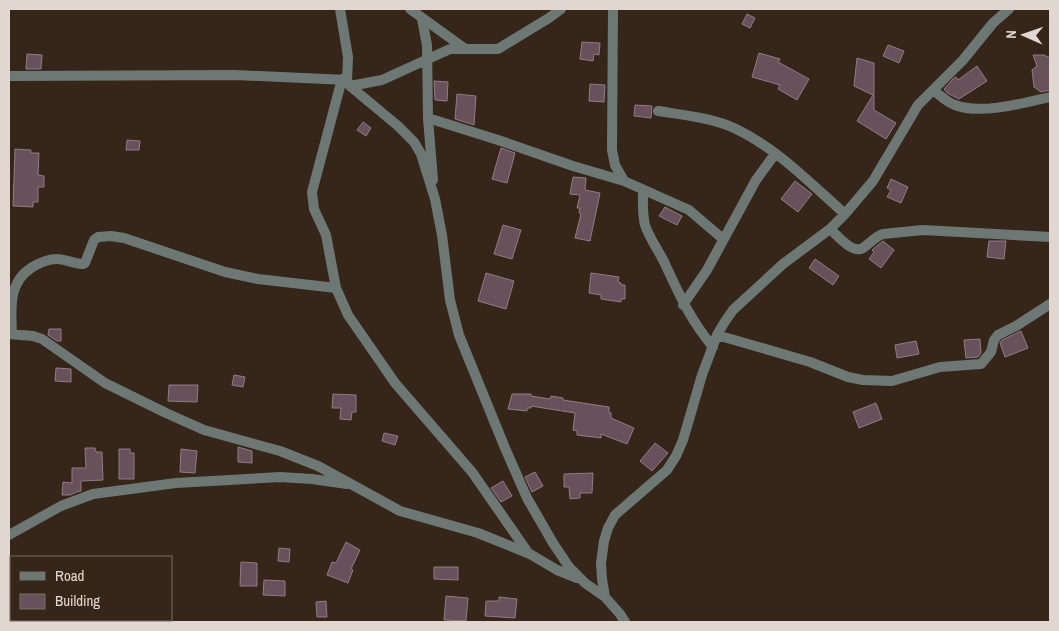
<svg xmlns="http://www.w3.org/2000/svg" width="1059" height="631" font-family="'Archivo Narrow',sans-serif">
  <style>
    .building { fill: #67525c; stroke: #917b85 }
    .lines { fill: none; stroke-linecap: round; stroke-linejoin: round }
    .street { stroke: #6d7875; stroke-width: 10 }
  </style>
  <rect width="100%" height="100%" fill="#36261a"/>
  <path class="building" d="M747,14L755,18L750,28L742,24Z
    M582,42L600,43L599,55L594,54L593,61L580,59Z
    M888,45L904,51L899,63L883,56Z
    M759,53L780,59L778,62L809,79L797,100L778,89L780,85L752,77Z
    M27,54L42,55L41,69H26Z
    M1033,55H1044L1050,58V90L1041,92L1034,87L1032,70L1037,66Z
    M857,58L874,63V110L896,123L886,139L857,121L873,95L854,86Z
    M977,66L987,81L959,99L947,93L944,89L953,79L956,77L958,80Z
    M434,81L448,82L447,101L435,100Z
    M590,84L605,85L604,102L589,101Z
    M457,94L476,96L474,125L455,119Z
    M635,105L652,106L651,118L634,116Z
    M363,122L371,128L366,136L357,130Z
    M127,140L140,141L139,150H126Z
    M501,148L515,153L507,183L492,179Z
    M15,149L31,150V153H39L38,175L44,176V187H38V202H33V207L13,206Z
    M573,177L586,178L585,190L600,193L590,241L575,238L581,214L579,213L580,208H577L580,195L570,194Z
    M891,179L908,187L901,203L887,197L891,190L887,188Z
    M795,181L812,194L798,212L781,199Z
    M665,207L682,216L677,225L659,216Z
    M503,225L521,230L512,259L494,254Z
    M883,241L894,250L881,268L869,259L874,252L872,250Z
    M989,241H1006L1004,259L987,257Z
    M815,259L839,276L833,285L809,268Z
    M486,273L514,281L506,309L478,301Z
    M591,273L619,277L618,282L621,283V285H625V299H621V302L601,299V295L589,293Z
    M49,329H61V341H57L48,335Z
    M1021,331L1028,348L1005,357L1000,343L1002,340Z
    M980,339L981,353L978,357L966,358L964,340Z
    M916,341L919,354L897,358L895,345Z
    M56,368L71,369V382L55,381Z
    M234,375L245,377L243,387L232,385Z
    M169,385H198L197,402L168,401Z
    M333,394L356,395V412H352L351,420L340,419L341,408H332Z
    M512,394H531V396L550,399L551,396L563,398V400L609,407V413H611V418L634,428L627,444L601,434V438L577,435V431L573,430L575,413L531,406V408H527V411L508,409Z
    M876,403L882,419L859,428L853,412Z
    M384,433L398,436L395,445L382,441Z
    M655,443L668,453L652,471L640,461Z
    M238,447L252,451V463L238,462Z
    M85,448H95L96,452H102L103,480L81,481V491L76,492L75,493L70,495H62L63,482L72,483V468H86Z
    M119,449H130V453H134V479H119Z
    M181,449L197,451L195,473L180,472Z
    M535,472L543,486L532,492L525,477Z
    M593,473L592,493H580V498L570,499L569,487H564V474Z
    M503,481L512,496L501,502L491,488Z
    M346,542L360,550L351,569L353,570L348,583L327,575L332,562L336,563Z
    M279,548L290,549L289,562L278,561Z
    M241,562L257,563V586H240Z
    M434,567H458V580L434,579Z
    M264,580L285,581V596L263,595Z
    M446,596L468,598L466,621L444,620Z
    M499,597L517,599L515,618L485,616L486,601H499Z
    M326,601L327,617H317L316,602Z"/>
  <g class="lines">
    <path class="street" d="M340,9L348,57L347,80L350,86L398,126L414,142L421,154L435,199L442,235L450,300L459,335L505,448L527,498L553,543L569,567L585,583L605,597L620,614L625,622
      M410,9L464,48
      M613,9L612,150L615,165L624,181L689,210L723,239
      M422,19L427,45L428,118L433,180
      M9,76L235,75L347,80
      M342,79L312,192L314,209L326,235L336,288L348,315L395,383L472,472L529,554
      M350,86L382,80L450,49H498L549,18L561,9
      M933,90C940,95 946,102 955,105C980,115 1024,103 1050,97
      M658,111C683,115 713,118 736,129C778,149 811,184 845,214
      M428,118L498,140L573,166L624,181
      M643,190C643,202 642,213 645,225C650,240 660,252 666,266C681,298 690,319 713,347
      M830,229C838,236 852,254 863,248C871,243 874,237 883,234L923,230L1050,237
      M683,305L707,270L756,180L775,154
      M9,334L33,336L42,339L105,383L166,413L204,430L280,451L318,466L400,511L478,533L530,554L557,570L577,578
      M12,334C11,309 8,283 31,268C39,263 48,259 57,259C65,259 74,264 83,264L85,263L94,240L98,237L111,236L124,238L225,272L258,279L336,288
      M717,335L810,362L848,377L863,380L892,381L940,367L981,364L991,352L994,340L998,335L1016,326L1050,304
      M9,535L61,506L93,494L176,483L280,477L312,479L347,484
      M605,597L602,579L601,563L604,541L608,528L615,515L667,470L676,456L683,440L702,375L717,335L724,323L733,310L783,264L830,229L845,214L873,181L918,105L963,60L993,23L1009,9"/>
  </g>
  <rect width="1059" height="631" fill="none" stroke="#e2d7d0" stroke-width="20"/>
  <rect x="10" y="556" width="162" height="65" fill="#36261a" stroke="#7b6d63"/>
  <rect x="20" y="572" width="25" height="8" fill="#6d7875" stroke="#7b6d63"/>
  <text x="55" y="581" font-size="15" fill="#e2d7d0">Road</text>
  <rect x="20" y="594" width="25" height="15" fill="#67525c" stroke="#7b6d63"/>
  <text x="55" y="606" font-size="15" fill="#e2d7d0">Building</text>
  <g transform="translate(1024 35) rotate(272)" stroke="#36261a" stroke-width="4" paint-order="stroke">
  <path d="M0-4L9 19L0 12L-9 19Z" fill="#e2d7d0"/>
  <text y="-8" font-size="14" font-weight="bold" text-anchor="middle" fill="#e2d7d0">N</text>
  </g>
</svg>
